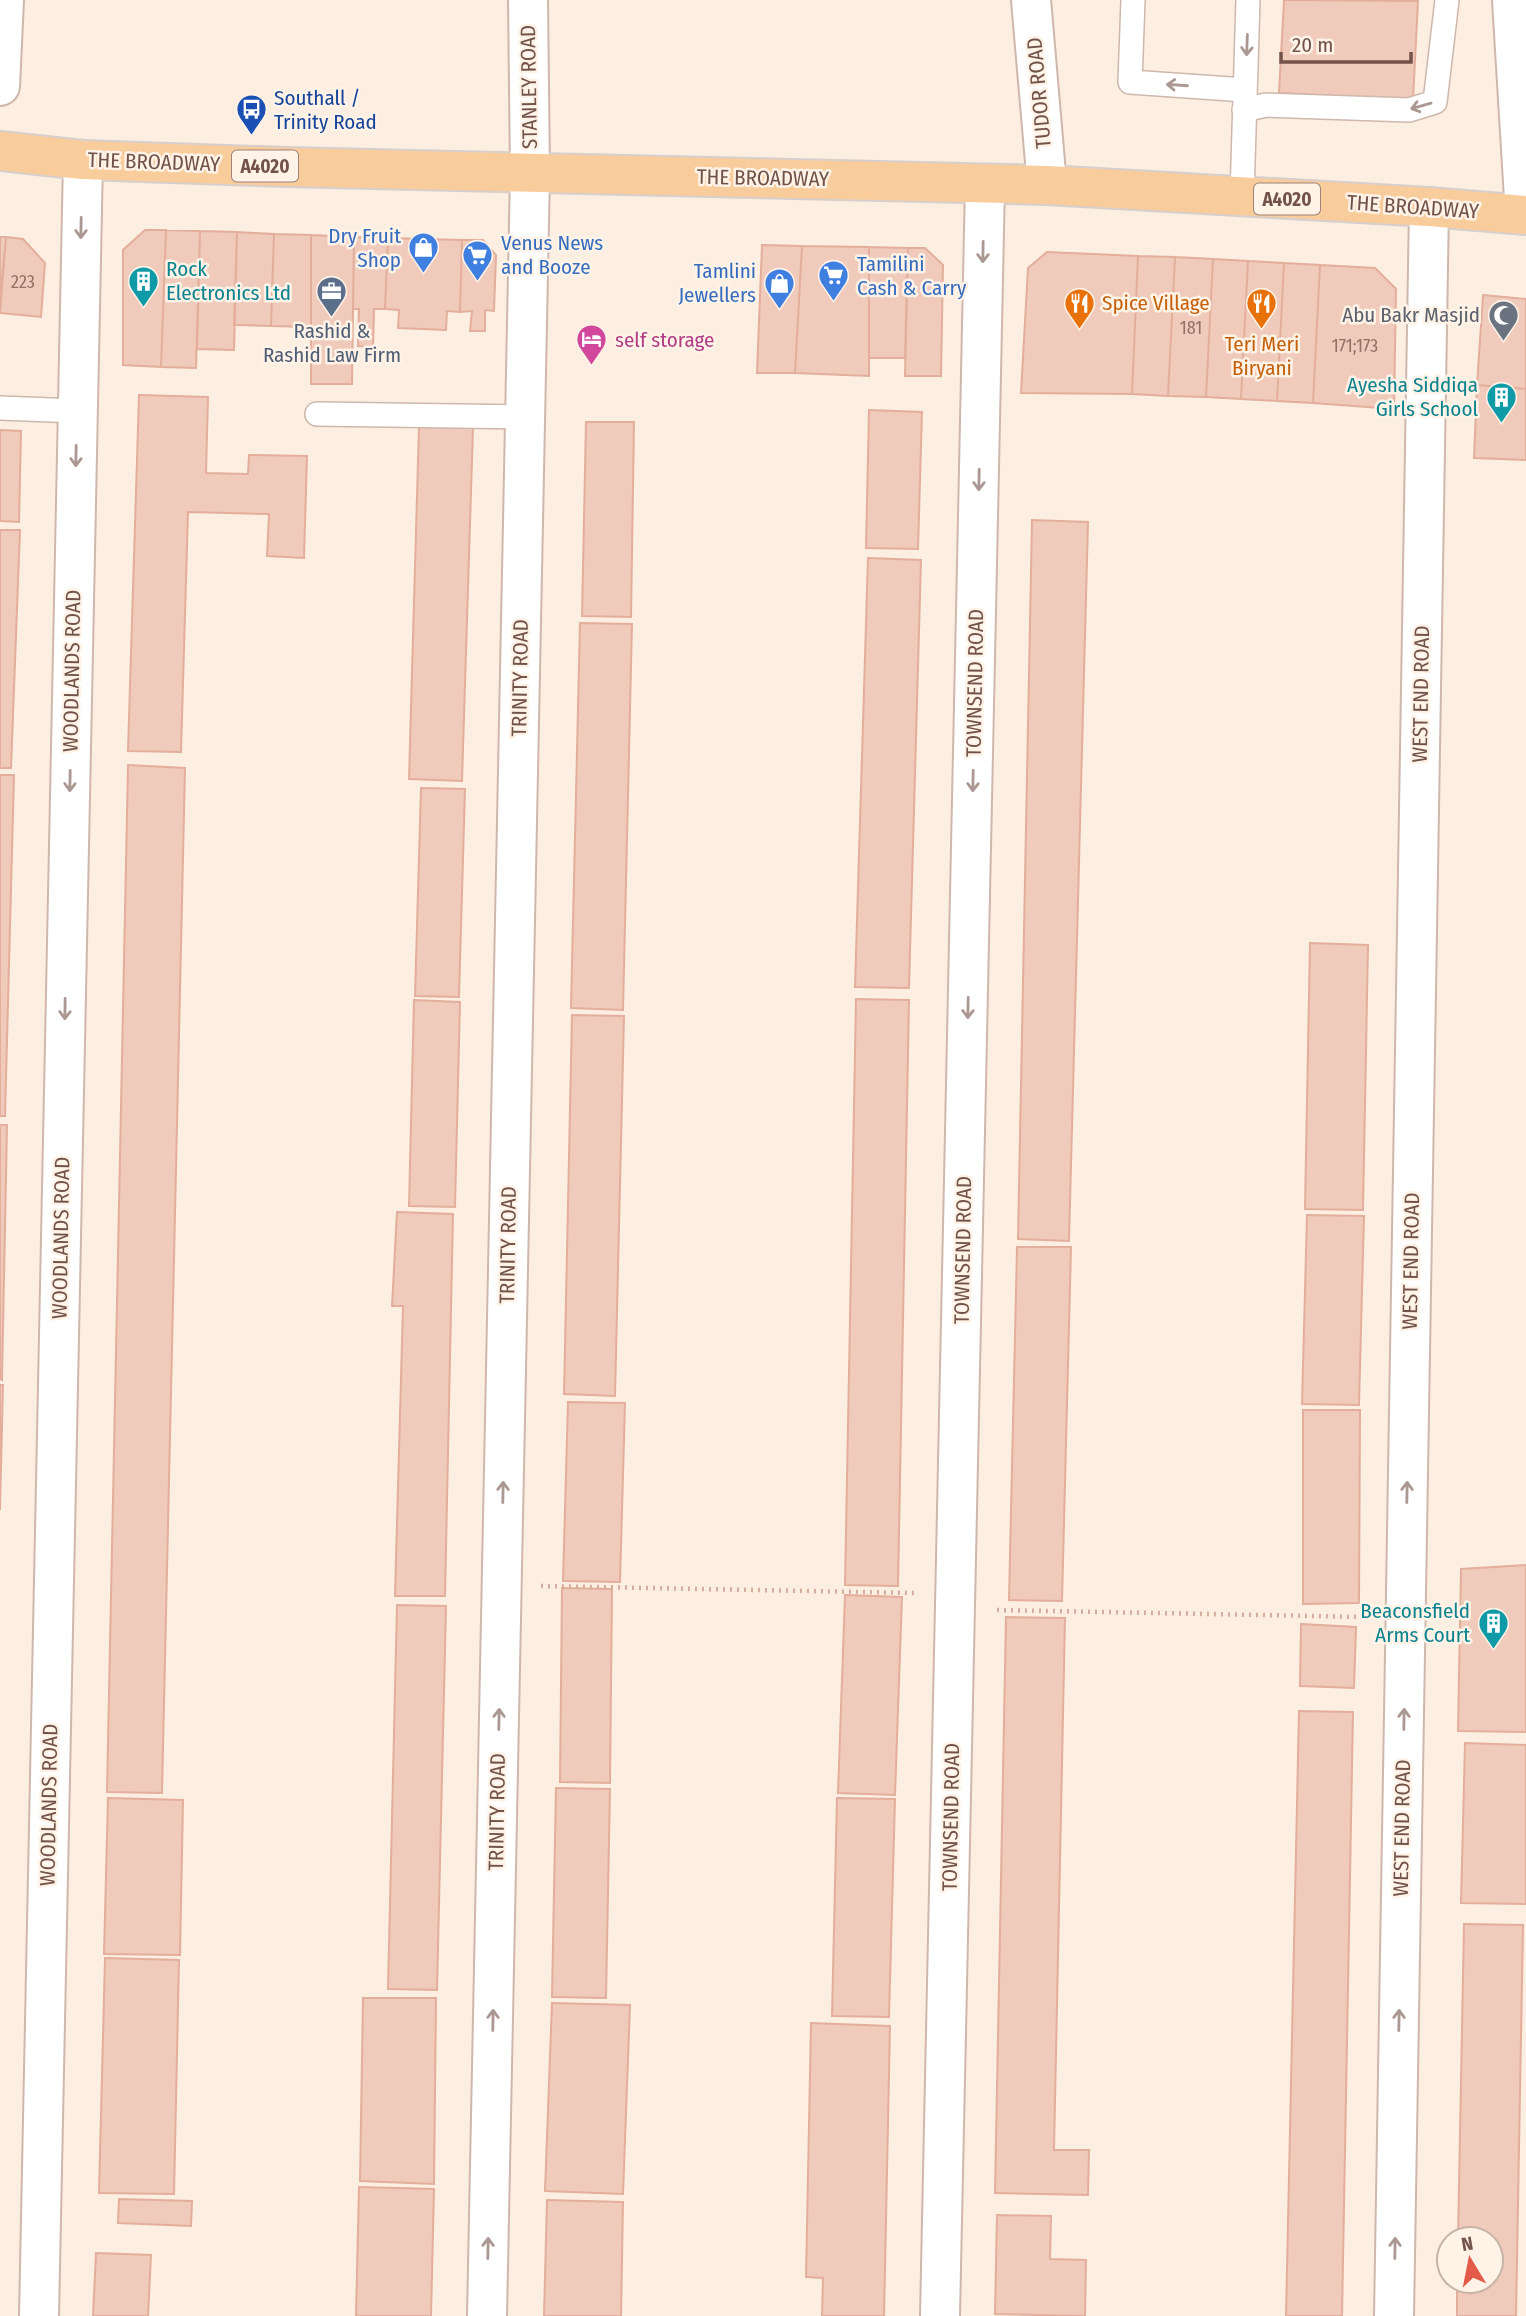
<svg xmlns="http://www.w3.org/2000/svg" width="1526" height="2316" font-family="'Fira Sans Condensed',sans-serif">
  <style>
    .building { fill: #f0cabb; stroke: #e3ae9b; stroke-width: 2 }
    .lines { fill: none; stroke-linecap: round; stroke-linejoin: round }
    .lane-casing { stroke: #cfb7ac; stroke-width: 26 }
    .street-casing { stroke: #cfb7ac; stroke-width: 42 }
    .primary-casing { stroke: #d8cfcc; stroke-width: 42 }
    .path { stroke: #d5ad9e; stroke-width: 4.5; stroke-dasharray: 2 5; stroke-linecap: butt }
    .lane { stroke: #fff; stroke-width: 23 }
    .street { stroke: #fff; stroke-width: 38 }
    .primary { stroke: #f9cc9c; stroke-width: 38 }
    .oneway { stroke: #ab9892 }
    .labels { text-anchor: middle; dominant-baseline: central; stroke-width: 5; stroke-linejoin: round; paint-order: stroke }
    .number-label { font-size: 18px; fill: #927166 }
    .shield { fill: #fff3e8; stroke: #9d8379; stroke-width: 2 }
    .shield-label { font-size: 19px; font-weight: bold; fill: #735349 }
    .street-label { font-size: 21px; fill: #735349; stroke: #fff3e8 }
    .transit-label { font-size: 21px; fill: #164399; stroke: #fff3e8; text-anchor: start }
    .shop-label { font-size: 21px; fill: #366cbe; stroke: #fff3e8; text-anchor: end }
    .culture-label { font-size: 21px; fill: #0d838f; stroke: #fff3e8; text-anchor: end }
    .food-label { font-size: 21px; fill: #c56008; stroke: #fff3e8; text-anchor: start }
    .worship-label { font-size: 21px; fill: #5b616d; stroke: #fff3e8; text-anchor: end }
    .service-label { font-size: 21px; fill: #4e5e75; stroke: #fff3e8 }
    .hotel-label { font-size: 21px; fill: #b23c85; stroke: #fff3e8; text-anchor: start }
  </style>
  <rect width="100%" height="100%" fill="#fcefe2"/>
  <path class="building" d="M1284,0L1418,1L1413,100L1279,93Z
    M145,230H166L161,367L123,365V250Z
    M166,230L200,231L196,368L161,367Z
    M200,231L237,232L234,350L197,349Z
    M237,232L274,234L271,326L234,325Z
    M274,234L311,235V327L271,326Z
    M311,235L354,237L352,384H311Z
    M0,237H6L0,301Z
    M6,237L23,239L45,263L41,317L0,313Z
    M354,237L388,238L385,309H374L373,347L358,346L359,309H353Z
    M388,238L462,240L460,312L447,311L446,330L398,328L399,310L385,309Z
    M462,240H483L496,255L494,311L485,310V331H470L472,311L460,312Z
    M762,245L802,246L795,373H757Z
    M802,246L869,247V376L795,373Z
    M869,247L908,248L905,358H869Z
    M908,248H925L943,265L941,376H905Z
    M1047,252L1138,256L1132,394L1021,393L1028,268Z
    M1138,256L1175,257L1168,396L1132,394Z
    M1175,257L1213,259L1206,397L1168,396Z
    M1213,259L1248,261L1241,399L1206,397Z
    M1248,261L1284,263L1277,401L1241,399Z
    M1284,263L1320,265L1313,403L1277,401Z
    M1320,265L1375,268L1396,289L1394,409L1313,403Z
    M1483,295L1526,299V389L1477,385Z
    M1477,385L1526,389V460L1474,458Z
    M139,395L208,397L206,473L248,474L249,455L307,456L304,558L267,556L269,514L188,512L181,752L128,751Z
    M869,410L922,412L918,549L866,548Z
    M586,422H634L631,617L582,616Z
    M419,426L473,428L462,781L409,779Z
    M0,430L21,431L19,522L0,521Z
    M1032,520L1088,522L1069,1241L1018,1239Z
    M0,530H20L11,768H0Z
    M868,558L921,560L909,988L855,987Z
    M580,623L632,624L623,1010L571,1008Z
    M128,765L185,768L162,1793L107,1792Z
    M0,775H14L5,1116H0Z
    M421,788L465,789L459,997L415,996Z
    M1310,943L1368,945L1363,1210L1305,1209Z
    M856,999L909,1000L898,1586L845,1585Z
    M414,1000L460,1002L455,1207L409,1206Z
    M572,1015L624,1016L615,1396L564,1394Z
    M0,1125H7L2,1380L0,1379Z
    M397,1212L453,1214L445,1596H395L403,1306H392Z
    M1307,1215L1364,1216L1359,1405L1302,1404Z
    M1017,1247H1071L1062,1601L1009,1600Z
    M0,1385H3L0,1510Z
    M568,1402L625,1403L620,1582L563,1581Z
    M1303,1410H1360L1359,1603L1303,1604Z
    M1526,1565V1732L1458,1731L1461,1569Z
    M562,1588L612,1589L610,1783L560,1782Z
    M845,1595L902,1597L895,1795L838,1793Z
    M397,1605L446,1606L437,1990L388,1989Z
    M1006,1617L1065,1618L1054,2150H1089L1088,2195L995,2193Z
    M1301,1624L1356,1627L1354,1688L1300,1686Z
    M1299,1711L1353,1712L1342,2316H1286Z
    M1465,1743L1526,1745V1904L1461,1903Z
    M556,1788L610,1789L606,1998L552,1997Z
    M108,1798L183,1800L180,1955L104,1954Z
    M837,1798L895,1799L889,2017L832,2016Z
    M1464,1924L1523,1925L1516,2316H1457V2281H1491V2239H1458Z
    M105,1958L179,1960L174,2194L99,2193Z
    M363,1998H436L434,2184L360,2181Z
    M552,2003L630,2005L623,2194L545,2191Z
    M811,2023L890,2026L884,2316H822L823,2278L806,2277Z
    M359,2187L434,2189L431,2316H356Z
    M119,2199L192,2201L191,2226L118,2223Z
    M547,2200L623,2202L621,2316H544Z
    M997,2215L1051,2216L1050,2259L1086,2260L1085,2316L995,2314Z
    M96,2253L151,2255L148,2316H93Z"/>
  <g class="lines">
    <defs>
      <path id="lane" d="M1133,0L1130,82L1245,90
        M1244,110L1266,105L1409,110L1435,102L1447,0
        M1242,196L1248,0
        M0,408L77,411
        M317,414L525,417"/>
      <path id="street" d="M1031,0L1047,185
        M1512,0L1525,215
        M0,86L4,0
        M39,2316L83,160
        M487,2316L530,173L528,0
        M940,2316L985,184
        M1394,2316L1429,207"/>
      <path id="primary" d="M0,151L83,160L287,167L1047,185L1429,207L1526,215"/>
    </defs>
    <use href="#lane" class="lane-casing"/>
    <use href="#street" class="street-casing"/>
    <use href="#primary" class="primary-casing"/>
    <path class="path" d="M541,1586L914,1593
      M997,1610L1366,1617"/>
    <use href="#lane" class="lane"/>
    <use href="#street" class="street"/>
    <use href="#primary" class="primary"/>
  </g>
  <defs><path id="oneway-shaft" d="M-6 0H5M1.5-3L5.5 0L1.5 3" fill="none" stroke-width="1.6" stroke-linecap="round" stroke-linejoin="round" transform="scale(1.75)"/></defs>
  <g class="oneway">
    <use href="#oneway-shaft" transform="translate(1247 45) rotate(92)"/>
    <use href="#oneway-shaft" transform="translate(1177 85) rotate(-176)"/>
    <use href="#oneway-shaft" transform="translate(1421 106) rotate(164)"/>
    <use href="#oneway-shaft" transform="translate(81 228) rotate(91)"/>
    <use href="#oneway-shaft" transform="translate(983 252) rotate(91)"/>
    <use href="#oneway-shaft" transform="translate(76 456) rotate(91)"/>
    <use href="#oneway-shaft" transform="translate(979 480) rotate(91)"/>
    <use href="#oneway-shaft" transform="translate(70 781) rotate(91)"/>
    <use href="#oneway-shaft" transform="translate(973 781) rotate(91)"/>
    <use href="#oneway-shaft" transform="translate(968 1008) rotate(91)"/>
    <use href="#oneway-shaft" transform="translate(65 1009) rotate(91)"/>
    <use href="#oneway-shaft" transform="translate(503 1492) rotate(-89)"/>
    <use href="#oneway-shaft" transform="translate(1407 1492) rotate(-89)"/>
    <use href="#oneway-shaft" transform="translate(499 1719) rotate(-89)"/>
    <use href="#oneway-shaft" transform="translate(1404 1719) rotate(-89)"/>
    <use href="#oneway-shaft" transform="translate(493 2020) rotate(-89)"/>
    <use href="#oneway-shaft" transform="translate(1399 2020) rotate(-89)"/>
    <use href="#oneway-shaft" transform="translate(488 2248) rotate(-89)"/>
    <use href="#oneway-shaft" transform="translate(1395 2248) rotate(-89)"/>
  </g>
  <defs>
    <symbol id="bus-pin" viewBox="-11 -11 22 30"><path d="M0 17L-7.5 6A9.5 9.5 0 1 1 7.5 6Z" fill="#1a4fb4" stroke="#fff3e8"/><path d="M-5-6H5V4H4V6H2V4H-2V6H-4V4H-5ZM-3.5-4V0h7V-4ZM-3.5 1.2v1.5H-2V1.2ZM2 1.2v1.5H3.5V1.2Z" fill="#fff"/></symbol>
    <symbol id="shop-pin" viewBox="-11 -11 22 30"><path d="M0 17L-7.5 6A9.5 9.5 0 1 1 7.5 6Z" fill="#3f7fe0" stroke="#fff3e8"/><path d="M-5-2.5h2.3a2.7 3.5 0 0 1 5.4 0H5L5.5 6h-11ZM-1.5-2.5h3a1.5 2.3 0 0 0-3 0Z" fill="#fff"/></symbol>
    <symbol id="supermarket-pin" viewBox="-11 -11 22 30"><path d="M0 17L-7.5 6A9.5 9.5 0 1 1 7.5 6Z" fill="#3f7fe0" stroke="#fff3e8"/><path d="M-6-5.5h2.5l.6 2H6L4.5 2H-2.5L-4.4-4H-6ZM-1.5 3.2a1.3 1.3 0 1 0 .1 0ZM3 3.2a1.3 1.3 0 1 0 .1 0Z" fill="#fff"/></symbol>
    <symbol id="building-pin" viewBox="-11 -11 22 30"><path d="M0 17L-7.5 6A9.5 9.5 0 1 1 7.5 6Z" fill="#0f9aa8" stroke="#fff3e8"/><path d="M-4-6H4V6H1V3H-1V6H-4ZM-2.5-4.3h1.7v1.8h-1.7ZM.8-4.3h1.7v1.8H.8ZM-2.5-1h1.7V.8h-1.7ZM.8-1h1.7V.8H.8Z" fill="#fff"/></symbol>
    <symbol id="office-pin" viewBox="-11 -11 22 30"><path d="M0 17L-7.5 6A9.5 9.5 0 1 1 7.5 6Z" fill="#5c6f8a" stroke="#fff3e8"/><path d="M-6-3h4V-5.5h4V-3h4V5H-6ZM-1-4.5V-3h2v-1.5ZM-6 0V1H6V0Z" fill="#fff"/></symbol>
    <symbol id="restaurant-pin" viewBox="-11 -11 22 30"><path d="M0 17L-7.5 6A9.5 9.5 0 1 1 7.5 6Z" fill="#e8710a" stroke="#fff3e8"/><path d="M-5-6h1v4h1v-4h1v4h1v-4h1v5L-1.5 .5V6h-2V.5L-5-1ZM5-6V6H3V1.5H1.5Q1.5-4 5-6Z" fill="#fff"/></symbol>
    <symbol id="mosque-pin" viewBox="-11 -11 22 30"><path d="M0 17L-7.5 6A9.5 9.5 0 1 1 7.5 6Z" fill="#6b7280" stroke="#fff3e8"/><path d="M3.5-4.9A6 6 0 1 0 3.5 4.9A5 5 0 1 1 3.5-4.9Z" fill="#fff"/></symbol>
    <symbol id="hotel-pin" viewBox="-11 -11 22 30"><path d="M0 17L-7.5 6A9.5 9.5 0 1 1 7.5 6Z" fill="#d1479c" stroke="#fff3e8"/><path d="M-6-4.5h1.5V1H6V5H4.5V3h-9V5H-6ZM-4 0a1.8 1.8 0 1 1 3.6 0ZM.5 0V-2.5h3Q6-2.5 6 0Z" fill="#fff"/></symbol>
  </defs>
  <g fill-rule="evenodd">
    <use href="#bus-pin" x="234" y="92" width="35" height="47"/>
    <use href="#shop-pin" x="406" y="230" width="35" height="47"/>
    <use href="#supermarket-pin" x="460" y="238" width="35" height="47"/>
    <use href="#supermarket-pin" x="816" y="258" width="35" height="47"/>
    <use href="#building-pin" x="126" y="264" width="35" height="47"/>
    <use href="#shop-pin" x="762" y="266" width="35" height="47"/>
    <use href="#office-pin" x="314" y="274" width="35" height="47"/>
    <use href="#restaurant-pin" x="1062" y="286" width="35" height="47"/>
    <use href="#restaurant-pin" x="1244" y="286" width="35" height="47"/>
    <use href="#mosque-pin" x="1486" y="298" width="35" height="47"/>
    <use href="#hotel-pin" x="574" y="322" width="35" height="47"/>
    <use href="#building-pin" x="1484" y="380" width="35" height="47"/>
    <use href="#building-pin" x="1476" y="1606" width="35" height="47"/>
  </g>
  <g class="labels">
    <g class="number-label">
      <text x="23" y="282">223</text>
      <text x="1191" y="328">181</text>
      <text x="1355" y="346">171;173</text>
    </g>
    <g class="shield">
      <rect x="232" y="150.5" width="66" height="31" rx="5"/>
      <rect x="1254" y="183.5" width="66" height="31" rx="5"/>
    </g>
    <g class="shield-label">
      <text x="265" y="166">A4020</text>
      <text x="1287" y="199">A4020</text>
    </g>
    <g class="street-label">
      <text transform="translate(529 87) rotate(-91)">STANLEY ROAD</text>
      <text transform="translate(1039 93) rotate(-95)">TUDOR ROAD</text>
      <text transform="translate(154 162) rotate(2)">THE BROADWAY</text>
      <text transform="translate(763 178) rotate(1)">THE BROADWAY</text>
      <text transform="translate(1413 207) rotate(4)">THE BROADWAY</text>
      <text transform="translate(72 671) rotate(-89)">WOODLANDS ROAD</text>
      <text transform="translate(520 678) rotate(-89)">TRINITY ROAD</text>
      <text transform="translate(975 683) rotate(-89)">TOWNSEND ROAD</text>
      <text transform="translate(1421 694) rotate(-89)">WEST END ROAD</text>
      <text transform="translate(61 1238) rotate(-89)">WOODLANDS ROAD</text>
      <text transform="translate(508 1245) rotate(-89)">TRINITY ROAD</text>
      <text transform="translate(963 1250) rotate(-89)">TOWNSEND ROAD</text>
      <text transform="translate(1411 1261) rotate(-89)">WEST END ROAD</text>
      <text transform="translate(49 1805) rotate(-89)">WOODLANDS ROAD</text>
      <text transform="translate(497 1812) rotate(-89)">TRINITY ROAD</text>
      <text transform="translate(951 1817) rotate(-89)">TOWNSEND ROAD</text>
      <text transform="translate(1402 1828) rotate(-89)">WEST END ROAD</text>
    </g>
    <g class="transit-label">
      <text x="274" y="98">Southall /<tspan x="274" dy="24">Trinity Road</tspan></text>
    </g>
    <g class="shop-label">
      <text x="401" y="236">Dry Fruit<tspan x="401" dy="24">Shop</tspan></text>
      <text x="501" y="243" text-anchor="start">Venus News<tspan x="501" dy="24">and Booze</tspan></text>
      <text x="857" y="264" text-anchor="start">Tamilini<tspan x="857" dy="24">Cash &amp; Carry</tspan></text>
      <text x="756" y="271">Tamlini<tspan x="756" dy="24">Jewellers</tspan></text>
    </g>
    <g class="culture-label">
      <text x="166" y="269" text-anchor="start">Rock<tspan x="166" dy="24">Electronics Ltd</tspan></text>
      <text x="1478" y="385">Ayesha Siddiqa<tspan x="1478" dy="24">Girls School</tspan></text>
      <text x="1470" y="1611">Beaconsfield<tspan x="1470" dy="24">Arms Court</tspan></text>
    </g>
    <g class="food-label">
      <text x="1102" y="303">Spice Village</text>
      <text x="1262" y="344" text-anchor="middle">Teri Meri<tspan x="1262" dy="24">Biryani</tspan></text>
    </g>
    <g class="worship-label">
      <text x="1480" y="315">Abu Bakr Masjid</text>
    </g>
    <g class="service-label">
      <text x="332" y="331">Rashid &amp;<tspan x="332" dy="24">Rashid Law Firm</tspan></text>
    </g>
    <g class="hotel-label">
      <text x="615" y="340">self storage</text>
    </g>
  </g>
  <g transform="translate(1470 2260) rotate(350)"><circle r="33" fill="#fff3e8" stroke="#c7b3a8" stroke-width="2"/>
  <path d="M0-5L12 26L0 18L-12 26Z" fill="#e45a49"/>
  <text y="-10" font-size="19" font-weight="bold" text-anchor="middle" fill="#735349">N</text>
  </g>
  <path d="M1281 52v10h130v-10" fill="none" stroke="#735349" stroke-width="3.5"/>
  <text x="1292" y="52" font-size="21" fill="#735349" stroke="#fff3e8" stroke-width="5" paint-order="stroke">20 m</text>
</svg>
